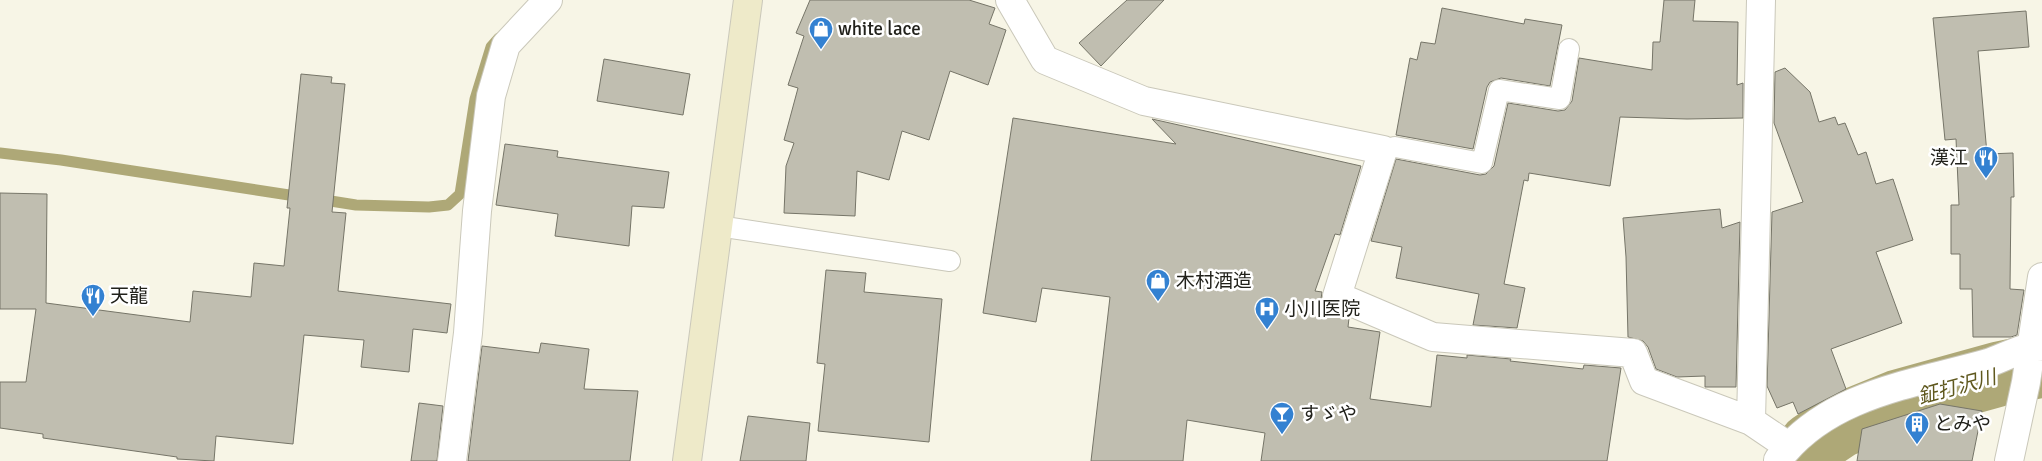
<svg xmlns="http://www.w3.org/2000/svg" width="2042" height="461" font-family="Signika,'Noto Sans JP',sans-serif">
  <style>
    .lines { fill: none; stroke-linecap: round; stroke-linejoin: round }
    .stream { stroke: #aea877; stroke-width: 11 }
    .river { stroke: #aea877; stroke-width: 65 }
    .building { fill: #c0beb0; stroke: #767568 }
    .lane-casing { stroke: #cac8ba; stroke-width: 22 }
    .street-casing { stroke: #cac8ba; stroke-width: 30 }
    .secondary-casing { stroke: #cac8ba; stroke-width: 30 }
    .lane { stroke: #fff; stroke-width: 20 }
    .street { stroke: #fff; stroke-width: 28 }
    .secondary { stroke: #eeeac9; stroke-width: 28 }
    .labels { text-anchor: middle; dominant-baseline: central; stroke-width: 5; stroke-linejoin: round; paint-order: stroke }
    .poi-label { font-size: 19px; fill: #21211b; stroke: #fff; text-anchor: start }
    .water-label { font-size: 20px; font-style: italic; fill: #5f581e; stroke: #fff }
  </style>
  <rect width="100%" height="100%" fill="#f7f5e6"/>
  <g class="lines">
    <path class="stream" d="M0,153L61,160L302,197
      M318,199L356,205L429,207L448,205L460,194L475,99L491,47L499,38"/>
    <path class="river" d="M1800,461L1811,445L1839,426L1898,402L1999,374L2042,365"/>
  </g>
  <path class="building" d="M810,0H969L995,8L989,24L1006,30L988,85L950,71L929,140L902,131L889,180L857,171L855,216L784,213L786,166L794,143L784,140L798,88L788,85L804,36L796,33Z
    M1127,0H1164L1101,66L1079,43Z
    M1664,0H1695L1693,21L1738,22L1737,85L1743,83V118L1687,119L1620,117L1610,186L1529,173L1528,181L1524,180L1504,284L1525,288L1517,328L1473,325L1479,294L1396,278L1402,247L1371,241L1396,159L1480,175L1486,174L1494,166L1508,103L1558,111L1565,110L1572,101L1579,58L1652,70L1653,42H1660Z
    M1442,8L1524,24L1525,19L1562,25L1550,86L1501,78L1490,82L1487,87L1473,149L1396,135L1410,58L1417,60L1421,42L1435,44Z
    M2026,11L2029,47L1978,51L1987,154L2013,153L2014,197H2011L2010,289L2024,290L2017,335L2011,337H1973L1972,289H1960V254H1951V205H1959L1956,139L1945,140L1933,18Z
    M604,59L690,74L683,115L597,101Z
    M1785,68L1810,92L1819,122L1835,117L1838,125L1845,123L1858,155L1866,152L1876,184L1893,179L1913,240L1876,252L1902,323L1831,349L1846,389L1798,414L1793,402L1777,408L1767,386L1772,212L1803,202L1774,123L1775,72Z
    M301,74L332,77L331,83L345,84L332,212L346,213L338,291L451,304L447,333L413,329L409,372L361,367L364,340L304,335L293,444L216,436L214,461L177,459V457L43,438V434L0,428V382H26L36,309H0V193L47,194L46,303L190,322L193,291L251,297L254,263L284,266L290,208H287Z
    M1013,118L1176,144L1152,119L1361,166L1340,235L1335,234L1315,291L1322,292L1319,313L1349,318L1348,327L1380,332L1370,399L1431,407L1437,355L1467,358V355L1511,359L1510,361L1583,369L1584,365L1621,368L1607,461H1261L1265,433L1187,420L1183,461H1091L1110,297L1042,288L1036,322L983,313Z
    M505,144L558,151L557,157L669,172L664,208L632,206L629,246L555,236L558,214L496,205Z
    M1720,209L1722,228L1740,222L1736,387H1705V376L1677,377L1656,369L1648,347L1643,341L1628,337L1626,257L1623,218Z
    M826,270L866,273L864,292L942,299L929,442L818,431L825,364L817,363Z
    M541,343L589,349L584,389L638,391L630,461H468L482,346L539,353Z
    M419,403L443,406L437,461H411Z
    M1940,404L1982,411L1972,461H1857L1862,429Z
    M748,416L810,423L806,461H740Z"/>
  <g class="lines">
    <defs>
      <path id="lane" d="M1383,150L1395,147L1482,163L1499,90L1560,99L1569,49
        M718,226L950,261"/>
      <path id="street" d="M1010,0L1045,60L1144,101L1383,150L1337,296L1433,337L1633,353L1644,381L1751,421L1788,446
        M1751,421L1761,0
        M1778,460C1827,394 1914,384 1988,363C2006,357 2023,346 2042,346
        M452,461L468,333L477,211L491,96L506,45L548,0
        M2009,461L2026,382L2042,277"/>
      <path id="secondary" d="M687,461L748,0"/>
    </defs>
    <use href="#lane" class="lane-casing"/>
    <use href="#street" class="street-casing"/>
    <use href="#secondary" class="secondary-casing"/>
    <use href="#lane" class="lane"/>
    <use href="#street" class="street"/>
    <use href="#secondary" class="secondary"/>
  </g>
  <defs>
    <symbol id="shop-pin" viewBox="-11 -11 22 30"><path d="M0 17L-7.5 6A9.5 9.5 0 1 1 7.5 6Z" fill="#3381d1" stroke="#fff"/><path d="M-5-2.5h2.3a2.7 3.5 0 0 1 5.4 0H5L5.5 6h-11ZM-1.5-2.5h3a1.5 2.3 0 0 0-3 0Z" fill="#fff"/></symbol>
    <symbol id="restaurant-pin" viewBox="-11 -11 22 30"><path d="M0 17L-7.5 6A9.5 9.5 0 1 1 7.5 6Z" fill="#3381d1" stroke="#fff"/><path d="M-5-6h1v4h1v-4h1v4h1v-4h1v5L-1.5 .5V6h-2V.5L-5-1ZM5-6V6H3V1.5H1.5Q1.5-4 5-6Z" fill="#fff"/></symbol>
    <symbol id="hospital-pin" viewBox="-11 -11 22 30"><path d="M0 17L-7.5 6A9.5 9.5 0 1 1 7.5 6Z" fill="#3381d1" stroke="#fff"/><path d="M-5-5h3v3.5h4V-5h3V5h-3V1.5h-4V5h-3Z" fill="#fff"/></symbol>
    <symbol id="bar-pin" viewBox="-11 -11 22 30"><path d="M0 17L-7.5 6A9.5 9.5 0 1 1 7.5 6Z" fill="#3381d1" stroke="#fff"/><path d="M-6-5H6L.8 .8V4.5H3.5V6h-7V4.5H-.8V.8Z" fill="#fff"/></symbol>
    <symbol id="building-pin" viewBox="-11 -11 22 30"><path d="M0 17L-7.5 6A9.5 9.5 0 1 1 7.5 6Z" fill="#3381d1" stroke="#fff"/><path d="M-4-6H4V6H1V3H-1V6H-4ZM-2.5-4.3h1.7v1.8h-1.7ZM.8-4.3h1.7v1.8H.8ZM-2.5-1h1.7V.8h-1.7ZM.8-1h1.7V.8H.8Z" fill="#fff"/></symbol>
  </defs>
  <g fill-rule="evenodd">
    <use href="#shop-pin" x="807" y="15" width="28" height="38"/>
    <use href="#restaurant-pin" x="1972" y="144" width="28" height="38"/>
    <use href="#shop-pin" x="1144" y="267" width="28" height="38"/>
    <use href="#restaurant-pin" x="79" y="282" width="28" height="38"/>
    <use href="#hospital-pin" x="1253" y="295" width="28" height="38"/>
    <use href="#bar-pin" x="1268" y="400" width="28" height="38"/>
    <use href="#building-pin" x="1903" y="410" width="28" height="38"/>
  </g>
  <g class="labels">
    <g class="poi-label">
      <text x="838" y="29">white lace</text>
      <text x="1968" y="158" text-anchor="end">漢江</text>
      <text x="1176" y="281">木村酒造</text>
      <text x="110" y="296">天龍</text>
      <text x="1284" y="309">小川医院</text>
      <text x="1300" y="414">すゞや</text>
      <text x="1934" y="424">とみや</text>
    </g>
    <g class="water-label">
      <text transform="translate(1957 387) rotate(-15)">鉦打沢川</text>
    </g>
  </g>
</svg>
